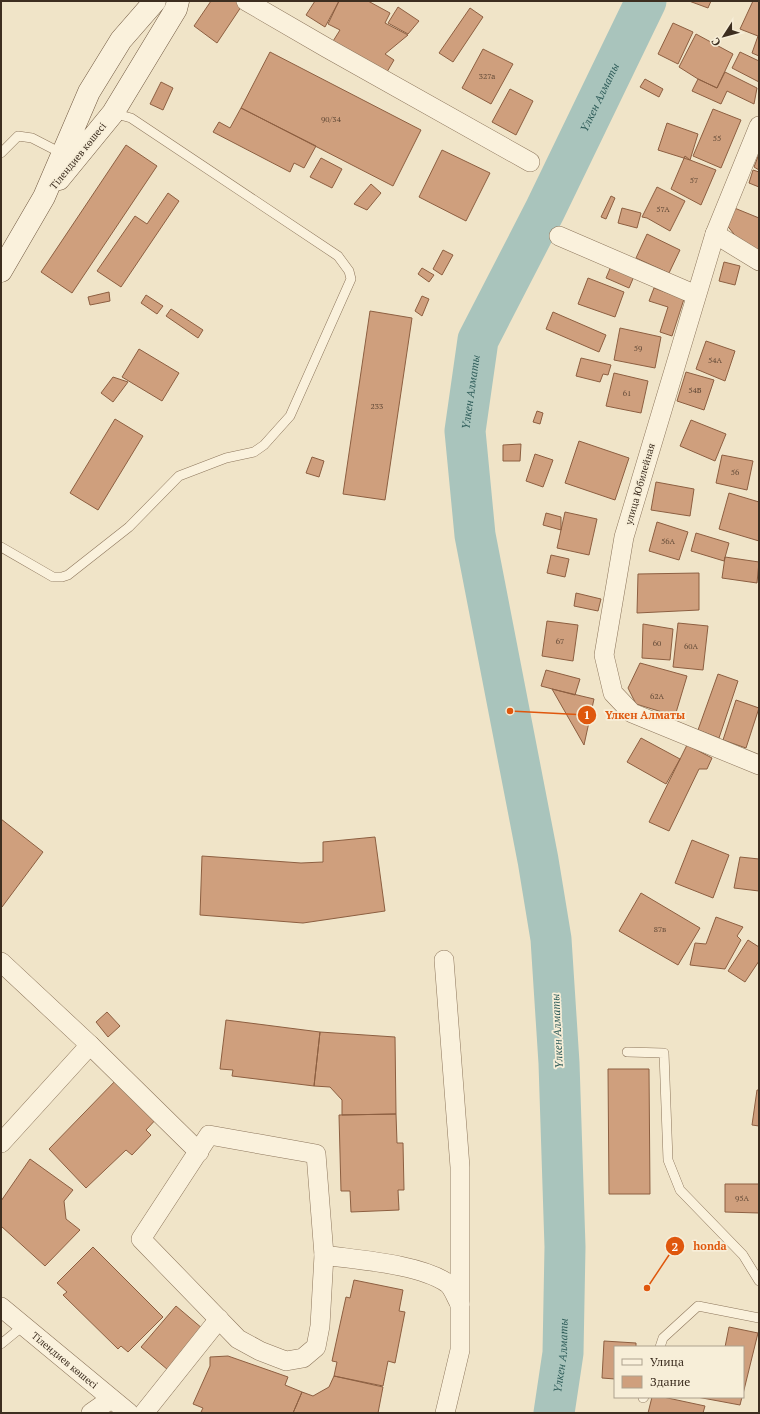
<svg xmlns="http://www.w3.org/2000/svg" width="760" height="1414" font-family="'PT Serif',serif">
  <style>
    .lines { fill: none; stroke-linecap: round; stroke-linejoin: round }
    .river { stroke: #a9c4bc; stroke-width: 41 }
    .building { fill: #cf9f7d; stroke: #8d5f41 }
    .lane-casing { stroke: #8d765c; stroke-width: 10 }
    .street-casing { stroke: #8d765c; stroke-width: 20 }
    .secondary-casing { stroke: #6f573f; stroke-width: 23 }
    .lane { stroke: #faf1dc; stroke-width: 9 }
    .street { stroke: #faf1dc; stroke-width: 19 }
    .secondary { stroke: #faf1dc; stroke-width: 22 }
    .labels { text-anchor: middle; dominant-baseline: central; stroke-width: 3.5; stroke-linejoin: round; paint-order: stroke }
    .number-label { font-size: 8px; fill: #624a37 }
    .street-label { font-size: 10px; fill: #3d2e20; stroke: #f7eed8 }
    .water-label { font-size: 11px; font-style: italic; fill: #2f5d5a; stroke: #f7eed8 }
    .leader { fill: none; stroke: #df570d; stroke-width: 1.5 }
    .callout-dot { fill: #df570d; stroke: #f7eed8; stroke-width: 1.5 }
    .mark-label { font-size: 12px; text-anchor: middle; font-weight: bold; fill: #fff }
    .callout-label { font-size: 11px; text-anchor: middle; font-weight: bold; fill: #df570d; stroke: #f7eed8; stroke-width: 3.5; stroke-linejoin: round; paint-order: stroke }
  </style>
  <rect width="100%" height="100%" fill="#f0e4c8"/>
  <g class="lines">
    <path class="river" id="s1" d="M554,1413L563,1353L565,1247L559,1063L551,939L538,860L475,535L465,431L478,340L545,210L646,1"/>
  </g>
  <path class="building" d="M211,1H237L243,4L217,43L194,26Z
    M315,1H339L325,27L306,15Z
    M339,1H368L390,13L385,23L408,35L385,54L394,60L384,77L330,46L340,30L328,24Z
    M689,1H711L708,8Z
    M753,1H759V56L752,53L758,36L740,29Z
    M398,7L419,21L408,34L388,23Z
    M470,8L483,17L453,62L439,53Z
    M673,23L693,32L678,64L658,54Z
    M696,34L733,54L717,88L698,79L679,67Z
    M483,49L513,64L491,104L462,88Z
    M270,52L421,130L393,186L241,108Z
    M740,52L759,61V82L732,68Z
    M725,72L757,88L754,104L727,91L721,104L692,91L698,79L717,88Z
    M645,79L663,89L659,97L640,87Z
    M161,82L173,88L163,110L150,104Z
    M510,89L533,101L516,135L492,122Z
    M241,108L316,146L304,168L294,163L290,172L213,132L219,122L230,128Z
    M713,109L741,120L721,168L693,156Z
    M667,123L698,134L690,160L658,150Z
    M126,145L157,166L72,293L41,272Z
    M442,150L490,173L466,221L419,197Z
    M759,154V170L754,167Z
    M685,156L690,160L716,170L701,205L671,189Z
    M321,158L342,169L332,188L310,177Z
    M753,170L759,172V187L749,183Z
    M371,184L381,193L367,210L354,204Z
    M657,187L685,201L670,231L647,218L642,217Z
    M168,193L179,201L121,287L97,271L135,216L147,224Z
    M611,196L615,198L606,219L601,217Z
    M732,207L759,218V250L741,243L726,224Z
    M622,208L641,213L637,228L618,223Z
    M647,234L680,250L669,273L636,258Z
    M443,250L453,255L442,275L433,269Z
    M724,262L740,266L735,285L719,281Z
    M612,264L635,274L629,288L606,278Z
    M422,268L434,275L429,282L418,274Z
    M588,278L624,292L615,317L578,304Z
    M654,288L684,299L672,336L660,332L668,307L649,301Z
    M109,292L110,301L90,305L88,297Z
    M146,295L163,306L157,314L141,303Z
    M422,296L429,299L422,316L415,311Z
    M171,309L203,330L198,338L166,316Z
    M370,311L412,318L385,500L343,494Z
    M553,312L606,335L599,352L546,329Z
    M620,328L661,337L655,368L614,360Z
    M706,341L735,351L725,381L696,369Z
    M139,349L179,373L162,401L122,377Z
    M581,358L611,365L608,375L603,374L600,382L576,376Z
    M686,372L714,380L704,410L677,401Z
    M614,373L648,381L641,413L606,406Z
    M113,377L128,382L113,402L101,393Z
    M537,411L543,413L540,424L533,422Z
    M115,419L143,436L98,510L70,493Z
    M691,420L726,434L715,461L680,446Z
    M579,441L629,458L615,500L565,483Z
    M521,444L520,461H503V445Z
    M535,454L553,460L543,487L526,481Z
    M722,455L753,461L747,490L716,483Z
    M312,457L324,461L319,477L306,473Z
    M656,482L694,489L690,516L651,510Z
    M729,493L759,502V541L719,529Z
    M565,512L597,519L589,555L557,548Z
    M546,513L561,517V530L543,525Z
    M657,522L688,532L679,560L649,551Z
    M696,533L729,543L724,561L691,551Z
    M551,555L569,559L565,577L547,573Z
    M725,557L759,562L757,583L722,578Z
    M699,573V610L637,613L638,574Z
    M576,593L601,599L598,611L574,606Z
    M547,621L578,625L573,661L542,656Z
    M678,623L708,626L703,670L673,667Z
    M643,624L673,629L670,660L642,658Z
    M640,663L687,676L675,716L636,704L628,688Z
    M546,670L580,679L575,695L541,686Z
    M718,674L738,681L719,738L698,730Z
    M552,689L594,699L584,745Z
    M736,700L759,708L746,748L723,740Z
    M641,738L680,759L666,784L627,762Z
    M687,745L712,758L707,769H699L669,831L649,822Z
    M1,819L43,852L2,907L1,906Z
    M375,837L385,911L303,923L200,915L202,856L301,863L323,862V842Z
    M692,840L729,855L713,898L675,883Z
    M740,857L759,859V891L734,888Z
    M641,893L700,928L678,965L619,931Z
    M716,917L743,927L737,936L741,940L725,969L690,965L695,943L706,944Z
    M748,940L759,947V961L745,982L728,971Z
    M107,1012L120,1026L108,1037L96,1022Z
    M226,1020L320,1032L314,1086L232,1076L233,1070L220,1069Z
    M320,1032L395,1037L396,1114L342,1115V1100L330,1087L314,1086Z
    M608,1069H649L650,1194H609Z
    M119,1077L159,1116L146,1130L151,1135L132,1155L126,1150L86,1188L49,1149Z
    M757,1090H759V1126L752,1125Z
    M396,1114L397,1143H403L404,1190H398L399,1210L351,1212L350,1191H341L339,1115Z
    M30,1159L73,1190L64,1201L66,1219L80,1230L45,1266L1,1226V1201Z
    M725,1184H759V1213L725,1212Z
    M93,1247L163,1317L128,1352L121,1346L118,1349L63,1295L67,1292L57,1283Z
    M354,1280L403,1290L399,1311L405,1312L395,1363L388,1361L383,1386L334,1376L337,1362L332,1361L346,1297L350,1298Z
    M176,1306L203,1329L168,1370L141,1347Z
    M729,1327L758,1333L743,1394V1347H725Z
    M604,1341L636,1343V1347H615V1379L602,1378Z
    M228,1356L288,1377L285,1385L302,1392L293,1413H205L201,1412L203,1408L193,1404L210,1366V1357Z
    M334,1376L383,1387L378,1413H293L302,1392L313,1396L329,1387Z
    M652,1397H663L705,1406L703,1413H648Z
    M697,1397H742L740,1405Z"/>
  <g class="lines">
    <defs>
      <path id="lane" d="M1,153L18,136L32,138L63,154
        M1,547L53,577H62L68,575L129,527L179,476L226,458L254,452L264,445L290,416L351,279L349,271L338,256L131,118L113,113
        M627,1052L664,1053L668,1160L680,1190L743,1255L759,1281
        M1,1344L23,1326
        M660,1347L663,1338L698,1306L759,1318
        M643,1398L644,1397"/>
      <g id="street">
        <path d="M246,1L327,48L530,162"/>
        <path d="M759,126L715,234L624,537L604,655L613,693L632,713L759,765"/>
        <path d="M715,234L759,261"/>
        <path d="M559,236L696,295"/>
        <path d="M444,960L460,1167V1350L445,1413"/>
        <path d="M1,962L90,1045L199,1152"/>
        <path d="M209,1135L316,1154L324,1255L320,1326L316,1347L303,1358L286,1361L260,1351L238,1339L141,1239Z"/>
        <path d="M1,1143L90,1045"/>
        <path d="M324,1255C358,1260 420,1264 447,1283C453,1287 456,1298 460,1304"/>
        <path id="s2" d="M1,1307L129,1413"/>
        <path d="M91,1413L111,1399"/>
        <path d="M144,1413L219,1319"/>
      </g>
      <path id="secondary" d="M59,179L113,113L176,9L178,1
        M1,271L44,197L89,92L121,40L155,1"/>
    </defs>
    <use href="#lane" class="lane-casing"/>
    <use href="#street" class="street-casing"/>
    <use href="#secondary" class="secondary-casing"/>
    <use href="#lane" class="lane"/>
    <use href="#street" class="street"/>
    <use href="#secondary" class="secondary"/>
  </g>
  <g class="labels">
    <g class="number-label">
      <text x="487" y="76">327а</text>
      <text x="331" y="119">90/34</text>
      <text x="717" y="138">55</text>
      <text x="694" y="180">57</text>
      <text x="663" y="209">57А</text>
      <text x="638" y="348">59</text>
      <text x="715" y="360">54А</text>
      <text x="695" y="390">54Б</text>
      <text x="627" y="393">61</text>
      <text x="377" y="406">233</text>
      <text x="735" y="472">56</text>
      <text x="668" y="541">56А</text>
      <text x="560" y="641">67</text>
      <text x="657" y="643">60</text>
      <text x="691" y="646">60А</text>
      <text x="657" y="696">62А</text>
      <text x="660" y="929">87в</text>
      <text x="742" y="1198">95А</text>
    </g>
    <g class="street-label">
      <text transform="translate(78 156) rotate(-51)">Тілендиев көшесі</text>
      <text transform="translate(640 484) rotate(-74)">улица Юбилейная</text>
      <text stroke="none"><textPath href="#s2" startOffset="83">Тілендиев көшесі</textPath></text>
    </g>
    <g class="water-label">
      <text stroke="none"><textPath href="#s1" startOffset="1354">Үлкен Алматы</textPath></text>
      <text stroke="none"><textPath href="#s1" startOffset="1030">Үлкен Алматы</textPath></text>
      <text transform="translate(557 1031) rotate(-93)">Үлкен Алматы</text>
      <text stroke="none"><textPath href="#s1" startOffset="58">Үлкен Алматы</textPath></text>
    </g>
  </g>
  <path class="leader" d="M510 711L587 715M647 1288L675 1246"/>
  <g class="callout-dot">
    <circle cx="510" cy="711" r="4"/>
    <circle cx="647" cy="1288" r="4"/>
    <circle cx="587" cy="715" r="10"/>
    <circle cx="675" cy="1246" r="10"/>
  </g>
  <g class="mark-label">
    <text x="587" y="719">1</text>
    <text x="675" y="1251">2</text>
  </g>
  <g class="callout-label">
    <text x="645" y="719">Үлкен Алматы</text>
    <text x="710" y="1250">honda</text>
  </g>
  <rect width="760" height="1414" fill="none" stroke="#3d2e20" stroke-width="4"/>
  <rect x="614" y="1346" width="130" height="52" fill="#f7eed8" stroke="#ada18e"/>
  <rect x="622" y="1359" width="20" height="6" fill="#faf1dc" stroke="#ada18e"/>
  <text x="650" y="1366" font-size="12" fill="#3d2e20">Улица</text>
  <rect x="622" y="1376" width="20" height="12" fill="#cf9f7d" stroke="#ada18e"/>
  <text x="650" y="1386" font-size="12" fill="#3d2e20">Здание</text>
  <g transform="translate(724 36) rotate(234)" stroke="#f7eed8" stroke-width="3" paint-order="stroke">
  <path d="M0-3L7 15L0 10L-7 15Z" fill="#3d2e20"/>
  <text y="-6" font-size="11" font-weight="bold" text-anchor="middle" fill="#3d2e20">С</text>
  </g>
</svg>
